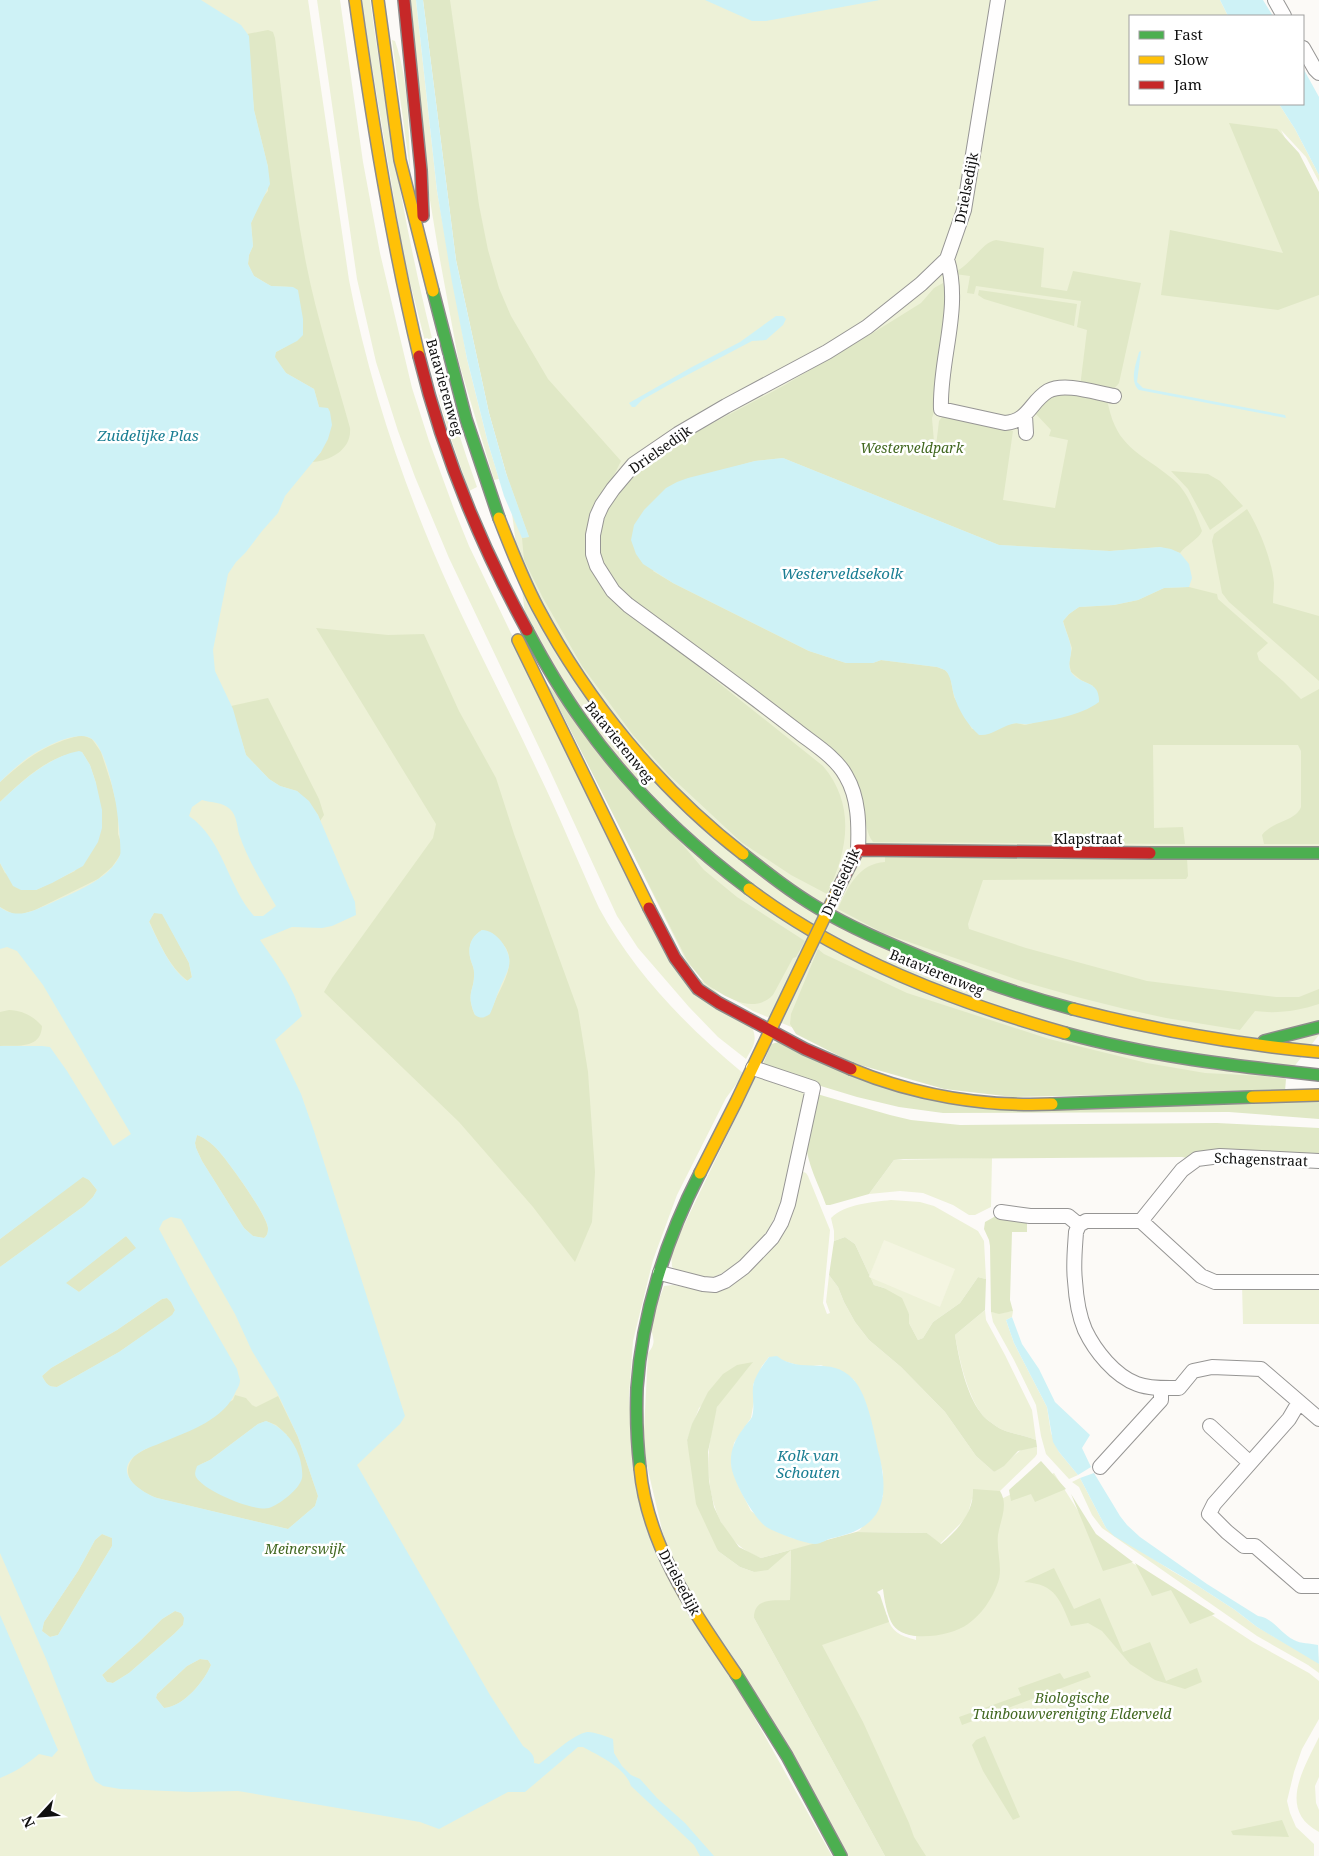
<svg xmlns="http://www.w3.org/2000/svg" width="1319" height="1856" font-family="'Noto Serif',serif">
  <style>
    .green { fill: #edf1d7; fill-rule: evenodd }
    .forest { fill: #e0e8c6; fill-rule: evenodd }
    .pitch { fill: #f4f5e1 }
    .water { fill: #cef2f6; fill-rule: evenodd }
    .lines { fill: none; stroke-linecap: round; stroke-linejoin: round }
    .street-casing { stroke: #969594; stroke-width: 16 }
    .fast-casing { stroke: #8d8c8b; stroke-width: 14 }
    .slow-casing { stroke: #8d8c8b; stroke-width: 14 }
    .jam-casing { stroke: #8d8c8b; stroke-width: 14 }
    .street { stroke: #fffefe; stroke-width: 14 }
    .fast { stroke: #4caf50; stroke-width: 11 }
    .slow { stroke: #ffc107; stroke-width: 11 }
    .jam { stroke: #c62828; stroke-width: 11 }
    .slow-bridge-casing { stroke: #8d8c8b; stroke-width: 14; stroke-linecap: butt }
    .slow-bridge { stroke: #ffc107; stroke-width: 11 }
    .labels { text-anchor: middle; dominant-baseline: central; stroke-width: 5; stroke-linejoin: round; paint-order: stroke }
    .street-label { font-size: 14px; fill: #101010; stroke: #fff }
    .park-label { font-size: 14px; font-style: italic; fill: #426821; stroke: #fff }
    .water-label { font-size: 15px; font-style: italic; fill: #1a7e93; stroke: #fff }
  </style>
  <rect width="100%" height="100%" fill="#fcfaf7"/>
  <path class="green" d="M0,0H308L349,280C367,373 396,463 433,551C464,625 503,697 537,770C559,815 578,862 599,908C635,974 687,1027 744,1074L726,1098L677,1195L653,1260L633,1341L629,1396L636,1491L744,1699L832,1856H0Z
    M317,0H340L363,162L380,253L412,388L429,441L454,509L469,546L508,627L657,933L752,1027C758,1041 753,1047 746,1059L718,1037L689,1007L638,948L617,916L546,762L449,558L415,477L398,431L376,362L357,279Z
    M361,0H370C394,165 420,329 477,487L469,491L447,427L404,259Z
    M411,0H416L437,191L467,359L488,443L499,479L494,480L459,363L438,249L428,188Z
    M442,0H1220L1228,16H1130V104H1279L1295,129L1319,175V182L1306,157L1281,130L1319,206V1035L1274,1092L923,1082L753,1011L693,975L529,644L477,245Z
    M392,40L395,41C410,84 408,132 411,177Z
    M755,1078H763L804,1090L806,1098C797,1139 787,1207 762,1239C754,1249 744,1258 734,1265C712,1283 695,1282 672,1267L671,1252Z
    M992,1158L991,1207L975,1215H969L953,1205L923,1193L900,1191L869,1194L894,1160Z
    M801,1171L806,1173L808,1176L830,1230L823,1303L827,1314L830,1313L826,1302L829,1275L838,1287L844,1302L855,1322L869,1340L901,1367L945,1412L976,1456L994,1472L1022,1449L1037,1447V1454L1035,1457L1000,1491H995L972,1499L967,1517L940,1544L927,1533L856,1532L860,1530L883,1496V1473L865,1401L854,1380L821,1365L805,1367L769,1357L762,1366L753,1385L754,1401L751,1418L734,1443L731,1464L738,1485L751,1511L789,1537L816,1544L791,1550L790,1601L766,1602L754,1618L885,1856H847L668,1555L643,1449L648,1353C659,1340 650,1336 651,1323C652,1313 661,1296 664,1286L673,1285L701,1290L751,1267ZM752,1362C744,1376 723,1394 717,1407C714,1415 713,1425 711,1434C703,1479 712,1541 761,1558L790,1550L754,1572L740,1567L718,1551L687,1440L699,1408Z
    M891,1200L920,1202L934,1206L978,1231L984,1241L986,1279L978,1277L960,1303L933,1322L923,1338L918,1340L909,1323V1314L884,1288L874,1285L855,1244L845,1237L834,1241V1231L831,1218C845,1204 872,1202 891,1200Z
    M1242,1284L1319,1285V1324H1243Z
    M985,1310L986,1320L1005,1355L1032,1410L1036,1440C1025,1435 1007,1433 999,1428C993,1424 984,1418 981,1413C967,1394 959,1358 955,1335Z
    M1013,1311L1012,1317L1006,1320L1014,1343L1047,1407L1051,1433L1059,1452L1078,1475L1069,1479L1046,1454L1041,1436L1036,1405L1014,1360L993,1322L991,1312L999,1313Z
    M1054,1473L1096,1539L1253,1642L1309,1673L1319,1681V1719L1302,1749L1294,1772L1287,1801L1290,1813L1296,1827L1314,1844V1856H903L790,1643L887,1615C891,1632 899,1635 916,1640V1636C906,1634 896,1631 891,1621L983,1508Z
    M1080,1478L1106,1528L1172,1571L1198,1586L1235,1610L1257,1627L1313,1659L1319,1664V1673L1308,1665L1257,1636L1102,1528L1092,1515L1079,1487L1072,1482Z
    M1319,1737V1777L1315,1786L1316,1803L1319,1810V1832C1277,1810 1304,1768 1319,1737Z"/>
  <path class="forest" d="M423,0H450L479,205L488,250L499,288L511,316L548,379L621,461L588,528L586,540L588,555L650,628L823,766C856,805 848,851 827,894L791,875L741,842L668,774L633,735L582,666L543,598L524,560L522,538L529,537L506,473L489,413L456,260Z
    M268,30L273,32L275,38C284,113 292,189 306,263C317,319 335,373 350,428C352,449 331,461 312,462L321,452L319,407L314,389L286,373L274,357L276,352L287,346L293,287L271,286L254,276L248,264L249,255L253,246L251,223L260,201L268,191V167L254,110L247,34Z
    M1229,123L1277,129L1299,153L1319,192V295L1278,310L1161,295L1170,230L1283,253Z
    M996,240L1044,248L1041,287L1067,291L1073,271L1141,283L1119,383C1109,397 1095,390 1080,387L1087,330L1077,327L1081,301L976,286L974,294L967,293L970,276L955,274V272C972,264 982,242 996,240Z
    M943,283L949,304L935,409L932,418L935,454L939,421L943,416L1013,431L1003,500L1055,508L1068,440L1049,436L1051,430L1034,412L1053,392L1107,400C1109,408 1111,418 1115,426C1127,453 1157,463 1177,483C1189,495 1196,515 1202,531C1199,539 1186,545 1180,553L1160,547L1110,551L999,545L783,458L755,461L730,468L653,571L673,583L809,651L846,663H873L881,660L937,667L945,670L950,676L954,697L972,729L1017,723L1025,725L1033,723L1093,686L1081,680L1071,672L1069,663L1072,648L1063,621L1069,614L1079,607L1114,605L1138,600L1164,588L1189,587L1217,594L1218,599L1268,643L1257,653L1259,660L1283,681L1301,699L1319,689V844H1264L1262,835C1274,820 1295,822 1301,807V751L1298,745H1153L1154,828L1183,827L1185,844L873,842C866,833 866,821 864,809C857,773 846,762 819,739L642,609L616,586L601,560L599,537L601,523L609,504L616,493L644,465L666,448L783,386L876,331L921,303L934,288Z
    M979,290L1077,304L1074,326L984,299L978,295Z
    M1171,471L1208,474L1220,481L1243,506L1210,530L1188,489Z
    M1247,509C1259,528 1272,560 1274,583C1274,589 1273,596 1273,603L1319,616V681L1229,602L1222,593L1212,541L1214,534Z
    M316,628L388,635L424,634L459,711L496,778L514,834L578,1010L588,1072L595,1172L592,1222L575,1262L533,1207L459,1122L324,992L332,978L433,838L436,824ZM482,930C488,934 497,938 502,943C520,962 500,987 493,1006L475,1015C465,992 475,991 474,972C474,968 472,964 471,961C467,948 471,937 482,930Z
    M547,684L704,870L737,897L805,941L796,957L793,958L773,995C756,1012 735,1002 717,991C712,988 707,985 704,982C698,975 692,967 687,960Z
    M268,698L319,799L324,815L320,821L318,815L297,791L280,786L269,779L246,755L231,706Z
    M82,735L92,739L101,752L112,786L118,810V834L122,845L121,854L112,867L98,879L35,910L22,914H13L0,907V863L5,873L36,890L75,871L96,783L90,765L82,752C50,754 23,780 0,802V782C28,757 45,744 82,735Z
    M885,857L1187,858L1188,876L1186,879L983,880L968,924L969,929L1026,948L1147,981L1276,997H1299L1319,989V1004C1298,1011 1277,1014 1255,1011L1240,1030L1166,1018L1125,1009L1077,997L1024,982L883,933L838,909C847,888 859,863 885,862Z
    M154,913H162L189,963L192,978L188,981C169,967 159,942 149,921Z
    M818,949L824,954L907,993L1049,1039L1147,1063L1205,1073L1263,1076L1286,1079L1285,1091L1013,1097L944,1089L853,1063L796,1034L790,1024L791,1014Z
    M9,1010C23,1011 32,1015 42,1026C41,1050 16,1045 0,1046V1012Z
    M779,1042L937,1099L1319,1098V1119L1229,1112L943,1113L899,1107L857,1097L768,1070L763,1064L771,1044Z
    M817,1094L890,1115L911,1120L960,1125L1217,1123L1319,1128V1155L1238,1151L1192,1159L1182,1157L904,1159L894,1160L869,1194L830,1205H826C819,1185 806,1162 806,1141C807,1126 814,1109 817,1094Z
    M197,1135C204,1137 211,1143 216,1148C226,1158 268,1216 268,1229C268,1233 267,1236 264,1238L253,1236L244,1228L202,1161L196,1148L195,1143Z
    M83,1176L89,1180L97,1190L93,1197L84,1206L0,1267V1239Z
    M994,1217H1023L1027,1220V1232H1012L1010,1300L1013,1311L999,1314L991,1312L990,1246L989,1240L984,1229L985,1222Z
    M126,1236L137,1248L79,1292L65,1283Z
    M845,1237L855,1244L874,1285L884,1288L902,1298L909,1314V1323L918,1340L923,1338L933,1322L960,1303L978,1277L986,1279L985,1310L955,1335C959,1359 966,1394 981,1413C984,1418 993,1424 999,1428C1007,1433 1025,1435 1036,1440L1037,1447L1018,1451L1004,1466L994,1472L976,1456L945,1412L901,1367L869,1340L855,1322L844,1302L838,1287L829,1275L834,1241Z
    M167,1298L171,1302L175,1310L173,1315L119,1352L57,1387C48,1387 46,1384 42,1376L51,1368L117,1330L162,1299Z
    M753,1362L717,1407L708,1452L709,1481L714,1507L721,1522L739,1547L761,1558L856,1532L927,1533L941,1544C958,1530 974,1512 973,1489L1000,1491C1009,1505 1000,1521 998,1535C996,1551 1004,1570 997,1585C992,1599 981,1615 968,1624C952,1636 906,1644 893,1625C887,1616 884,1598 883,1589L877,1592L880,1595L889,1622L822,1645L863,1722L909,1823L914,1837L926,1856H885L754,1618C754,1597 774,1601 790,1600L791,1550L768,1570L754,1572L740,1567L718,1551L696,1504L687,1440L692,1424L708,1392L723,1374L737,1365Z
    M235,1395L246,1398L252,1405L256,1407L278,1396L298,1437L318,1496L315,1506L288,1529L157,1498C137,1490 117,1477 135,1455L233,1400ZM266,1421L276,1425L287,1435L197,1466L210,1460L258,1424Z
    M1041,1461L1066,1489L1035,1502L1031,1494L1011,1501L1009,1490Z
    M1071,1494L1096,1534L1133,1562L1103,1571Z
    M102,1534L112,1538V1546L58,1635L50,1637L42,1631L44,1622L78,1571L95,1540Z
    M1135,1563L1215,1614L1190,1624L1171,1590L1152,1596Z
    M1054,1568L1074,1609L1100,1598L1123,1652L1150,1642L1166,1681L1197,1668L1202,1682L1185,1689L1155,1680L1130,1664L1102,1631L1088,1623L1071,1626C1060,1600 1056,1584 1024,1582Z
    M175,1611L181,1613L185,1618L183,1625L174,1634L129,1673L113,1683L107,1682L102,1675L140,1641L162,1619Z
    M200,1659L208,1660L211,1665C204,1682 183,1707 164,1708L156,1698L157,1694L187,1666Z
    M1088,1671L1091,1677L962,1725L959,1717L1021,1695L1018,1688L1060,1673L1064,1679Z
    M985,1736L1020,1817L1013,1820L983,1771L972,1745L976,1740Z
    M1282,1820L1289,1837L1233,1835L1231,1831Z"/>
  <path class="pitch" d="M884,1240L955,1269L940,1307L869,1277Z"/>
  <path class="water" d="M0,0H201L241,25L249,36L254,110L268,167L270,184L251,223L253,246L249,255L248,264L254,276L264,282L271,286L293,287L298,290L303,319V335L297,341L276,352L275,357L286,373L314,389L319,407L328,408L330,412L332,425L328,439L321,452L285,496L278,513L262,531L246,552L236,562L228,574L213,650L215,671L233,709L246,755L269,779L280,786L297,791L309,801L318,815L355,902L356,915L332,926L322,928L292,927L260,940C277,964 293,986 302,1016L275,1040L301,1094L314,1131L405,1416L400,1424L357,1465L490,1695L523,1746C530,1751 535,1755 534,1763L539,1764C552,1755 572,1735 587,1732C591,1731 609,1737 613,1739L614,1753L622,1766L631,1775L640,1779L657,1798L685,1823L714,1856H700L694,1845L631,1786C625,1767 599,1756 583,1747H578L525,1792H508L439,1829L420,1822L238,1791L191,1792L120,1789L103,1786L95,1781L90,1770L47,1661L0,1553V1267L84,1206L93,1197L97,1190L89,1180L83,1177L0,1239V1046H42L50,1047L67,1071L113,1146L131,1134L43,985L17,951L7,947L0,949V907C16,920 33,911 49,904C72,893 110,880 120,855C122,850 117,807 115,799C112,784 104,748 92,739C78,728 38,750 26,759C17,766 8,774 0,782ZM202,800C212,803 222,802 230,809C237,816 237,826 239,834C248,861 262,882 276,906L263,916H254C228,887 223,839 189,816L192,807ZM154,913L162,914L189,963L192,977L187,981C169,967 159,942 149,922ZM197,1135C204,1137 211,1143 216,1148C226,1158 268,1216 268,1228C268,1233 267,1236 264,1238L253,1236L244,1228L202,1161L196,1148L195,1143ZM171,1217L181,1219L235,1314L252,1351L277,1392L298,1437L318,1496L315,1506L288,1529L157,1498C141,1492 112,1473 136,1455C143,1449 154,1446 163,1442C190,1431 225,1419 236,1391C238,1388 240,1384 240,1380C239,1377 238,1373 237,1369L191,1289L159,1229L163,1221ZM126,1236L136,1248L79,1292L66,1283ZM167,1298L171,1302L175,1310L172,1315L119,1352L57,1387C49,1387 46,1384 42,1376L51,1368L117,1330L162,1299ZM102,1534L112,1538V1546L58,1635L50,1637L42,1631L44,1622L78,1571L95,1540ZM175,1611L181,1613L184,1618L183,1625L174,1634L129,1673L113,1683L107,1682L102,1675L140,1641L162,1619ZM200,1659L208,1660L211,1665C204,1682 183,1707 164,1708L156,1698L157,1694L187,1666Z
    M416,0H423L456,260L489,413L506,473L529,537L522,538L504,496L488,443L467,359L452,282L437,191Z
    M705,0H880L766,21H752Z
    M1220,0H1263L1273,16H1228Z
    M1303,68L1319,97V175L1295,129L1279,104H1303Z
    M776,316H783L786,319L783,325L766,340L752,341L672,383L642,400L635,407H632L629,403L692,367L740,342Z
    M1141,351L1137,382L1143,388L1285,415L1286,418L1139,390C1129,381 1136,364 1139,352Z
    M783,458L999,545L1110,551L1160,547L1171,549L1180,553L1189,564L1192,578L1189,587L1164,588L1138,600L1114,605L1079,607L1069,614L1063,621C1065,630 1070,639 1071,648C1072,656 1067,664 1071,672C1080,686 1100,679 1099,702C1080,716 1051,720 1028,724C1023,725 1017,722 1012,724C1000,727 992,736 979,735C968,725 958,710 954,695C952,689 952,682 949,676C947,670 943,669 937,667L881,660L873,663H846L809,651L673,583L643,564L636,554L631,540L634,525L644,510L666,488L677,482L688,478L755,461Z
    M79,751L82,752L90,765L96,783L102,810V828L98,842L83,866L52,883L36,890H21L13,886L0,863V802C22,781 48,757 79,751Z
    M482,930C490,930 496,935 501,941C516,962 508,969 500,988C496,997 494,1005 490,1014C484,1018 481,1019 475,1015C465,992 475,991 474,972C474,968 472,964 471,961C467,948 470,937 482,930Z
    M1012,1317L1022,1344L1039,1369L1055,1402L1090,1435L1082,1448L1091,1467L1078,1475L1059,1452L1053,1442L1047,1407L1014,1343L1006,1320Z
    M777,1356C801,1375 831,1355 853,1379C869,1396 874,1435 880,1458C890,1504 880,1528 833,1538C827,1539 821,1544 815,1544C806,1544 773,1532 765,1526C753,1516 732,1480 731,1464C730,1451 735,1439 743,1429C745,1425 750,1421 752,1417C755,1407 752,1397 753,1387C754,1377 763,1365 769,1357Z
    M266,1421C282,1427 293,1439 299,1456C301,1461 303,1473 302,1478C300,1489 279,1505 269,1508C254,1512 204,1491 196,1477C194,1473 196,1470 197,1466L210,1460L258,1424Z
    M1094,1473L1120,1516L1127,1525L1140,1537L1207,1584L1258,1616C1272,1617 1281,1634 1294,1640C1301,1644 1310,1643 1318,1645L1319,1664L1257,1627L1235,1610L1198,1586L1114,1536L1106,1528L1080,1478Z
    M0,1615L58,1750L52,1757L39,1754C26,1765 15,1772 0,1778Z"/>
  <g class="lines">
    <defs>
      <path id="street" d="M1275,0L1284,16
        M1303,48L1315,69L1319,73
        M947,259C962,308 939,360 941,409L1005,423C1029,421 1030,402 1048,391C1065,382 1096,393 1114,396
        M1025,416L1026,433
        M858,850C859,825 859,798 846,776C836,757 812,743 796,730C741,687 684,646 628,605L613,591L597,566L593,554V535L597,516L602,505L613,489L634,464L678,434L726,406L827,352L867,327L921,284L947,259L964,210L998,0
        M1001,1212L1030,1216H1068L1079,1225
        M1141,1221L1182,1170L1197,1159L1220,1156L1319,1161
        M660,1273L703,1284L715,1285L725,1281L744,1267L772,1238L781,1223L788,1204L813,1088L753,1068
        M1319,1282H1215L1201,1276L1141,1221H1086L1079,1225L1076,1232C1075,1248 1073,1265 1075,1281C1076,1297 1079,1316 1085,1330C1095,1351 1115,1376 1137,1384C1150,1389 1166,1388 1179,1388L1193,1371L1212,1367L1261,1369L1319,1419
        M1299,1402L1289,1419L1214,1504L1209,1514L1227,1532L1244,1546H1255L1301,1586H1319
        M1210,1426L1250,1463
        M1100,1467L1161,1400V1388"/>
      <path id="fast" d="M433,291L466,419L499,518
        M527,630C544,662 562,693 583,722C628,786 686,842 749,889
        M1150,853H1319
        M743,854C767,873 791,892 818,908C853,929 890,944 928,960C975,979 1023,996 1073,1009
        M1065,1033C1148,1056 1234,1066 1319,1075
        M1264,1041L1319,1027
        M1052,1104L1252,1097
        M640,1468C637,1442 636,1415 637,1388C642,1314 666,1239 700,1173
        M736,1674L787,1756L841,1856"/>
      <path id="slow" d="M355,0C372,119 391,238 419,356
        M378,0L400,160L433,291
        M499,518C511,549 523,580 538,608C588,702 659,789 743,854
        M518,640L649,908
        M749,889C842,959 955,1002 1065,1033
        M1073,1009C1154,1030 1235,1044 1319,1052
        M851,1069C914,1095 984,1107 1052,1104
        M1252,1097L1319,1095
        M700,1173L736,1102L804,960
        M640,1468C647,1546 694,1612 736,1674"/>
      <path id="jam" d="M404,0L421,170L423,216
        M419,356C442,451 480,544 527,630
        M840,885L858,850L1150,853
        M649,908L675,958L698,989L719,1003L805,1049L851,1069"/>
    </defs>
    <use href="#street" class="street-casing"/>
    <use href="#fast" class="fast-casing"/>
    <use href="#slow" class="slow-casing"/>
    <use href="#jam" class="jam-casing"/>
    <use href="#street" class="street"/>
    <use href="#fast" class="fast"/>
    <use href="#slow" class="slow"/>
    <use href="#jam" class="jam"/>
    <defs>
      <path id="slow-bridge" d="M804,960L840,885"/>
    </defs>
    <use href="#slow-bridge" class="slow-bridge-casing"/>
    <use href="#slow-bridge" class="slow-bridge"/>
  </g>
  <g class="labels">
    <g class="street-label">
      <text transform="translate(966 188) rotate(-79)">Drielsedijk</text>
      <text transform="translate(445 387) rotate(74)">Batavierenweg</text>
      <text transform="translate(660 449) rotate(-35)">Drielsedijk</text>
      <text transform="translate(620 742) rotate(51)">Batavierenweg</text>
      <text x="1088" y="838">Klapstraat</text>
      <text transform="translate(840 882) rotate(-66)">Drielsedijk</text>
      <text transform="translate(937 972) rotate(22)">Batavierenweg</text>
      <text transform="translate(1261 1159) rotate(2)">Schagenstraat</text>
      <text transform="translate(680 1582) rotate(62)">Drielsedijk</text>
    </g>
    <g class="park-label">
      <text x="912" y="447">Westerveldpark</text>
      <text x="305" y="1548">Meinerswijk</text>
      <text x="1072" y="1697">Biologische<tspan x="1072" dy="16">Tuinbouwvereniging Elderveld</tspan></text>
    </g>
    <g class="water-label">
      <text x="148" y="435">Zuidelijke Plas</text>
      <text x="842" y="573">Westerveldsekolk</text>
      <text x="808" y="1455">Kolk van<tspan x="808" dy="17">Schouten</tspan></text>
    </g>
  </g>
  <rect x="1129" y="15" width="175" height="90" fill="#ffffff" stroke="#9f9f9f"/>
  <rect x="1139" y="31" width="25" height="8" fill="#4caf50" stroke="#9f9f9f"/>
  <text x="1174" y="40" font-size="15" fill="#101010">Fast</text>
  <rect x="1139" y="56" width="25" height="8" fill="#ffc107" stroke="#9f9f9f"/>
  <text x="1174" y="65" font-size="15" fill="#101010">Slow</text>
  <rect x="1139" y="81" width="25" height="8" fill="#c62828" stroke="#9f9f9f"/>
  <text x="1174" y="90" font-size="15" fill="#101010">Jam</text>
  <g transform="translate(40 1816) rotate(244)" stroke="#ffffff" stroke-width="4" paint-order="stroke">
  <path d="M0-4L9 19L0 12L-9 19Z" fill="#101010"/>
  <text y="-8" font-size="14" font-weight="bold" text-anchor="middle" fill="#101010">N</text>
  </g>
</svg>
